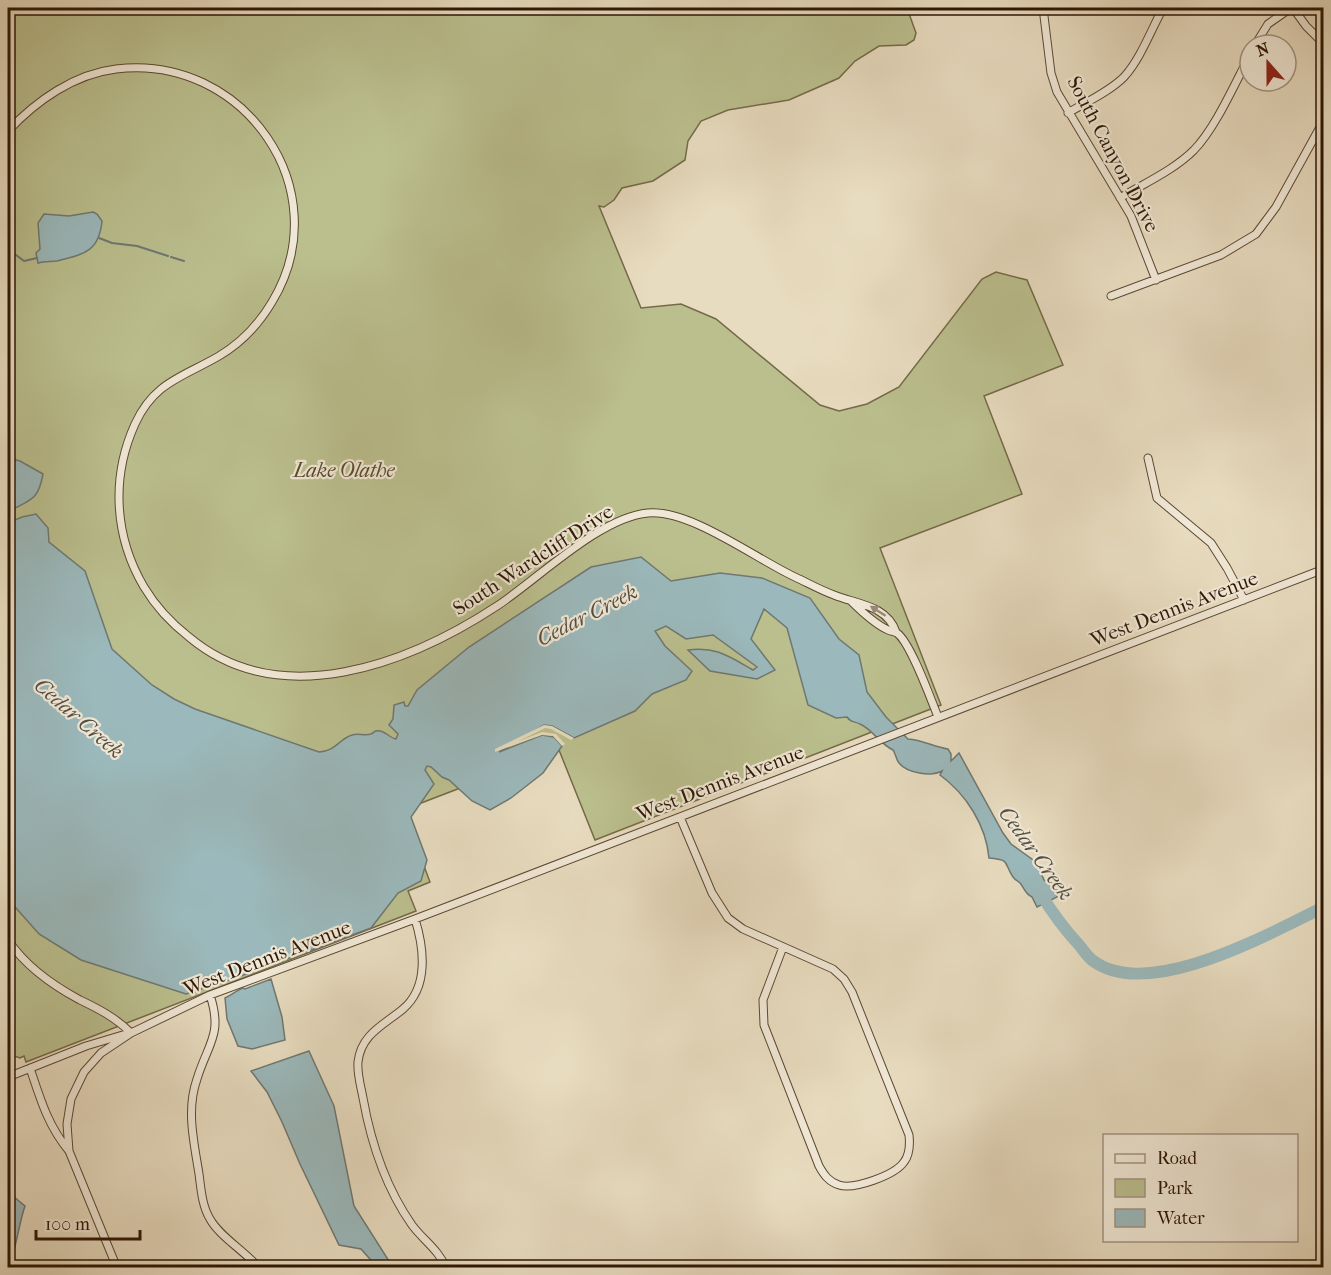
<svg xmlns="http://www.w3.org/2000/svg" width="1331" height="1275" font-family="'IM FELL French Canon',serif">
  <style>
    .green { fill: #bbbf8e; stroke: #746a49; stroke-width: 1.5 }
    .water { fill: #9bb9bc; stroke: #6f7872; stroke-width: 1.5 }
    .pier { fill: #e8dcc0 }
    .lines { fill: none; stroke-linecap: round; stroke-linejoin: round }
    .stream { stroke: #6f7872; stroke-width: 2 }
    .river { stroke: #9bb9bc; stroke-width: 12 }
    .minor-casing { stroke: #5c4833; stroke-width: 9 }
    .minor { stroke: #f0e8d6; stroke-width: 7 }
    .oneway { fill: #988a78 }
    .labels { text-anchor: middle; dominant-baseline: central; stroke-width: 4.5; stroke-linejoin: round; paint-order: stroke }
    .street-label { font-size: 20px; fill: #2d1604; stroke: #f0e8d6 }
    .park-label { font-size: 20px; font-style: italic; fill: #58492d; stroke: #f0e8d6 }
    .water-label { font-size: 21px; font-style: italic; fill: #544f44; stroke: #f0e8d6 }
  </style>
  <rect width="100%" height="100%" fill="#e8dcc0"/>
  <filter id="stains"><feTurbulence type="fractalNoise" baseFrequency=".00333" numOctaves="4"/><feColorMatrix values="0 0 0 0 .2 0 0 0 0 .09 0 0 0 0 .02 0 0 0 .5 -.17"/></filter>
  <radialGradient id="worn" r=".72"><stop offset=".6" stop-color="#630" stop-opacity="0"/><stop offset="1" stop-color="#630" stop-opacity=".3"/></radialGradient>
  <path class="green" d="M8,8H907L916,33L914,40L906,45L879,46L855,61L839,78L789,100L728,110L701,121L688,141L685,160L653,181L622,188L614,200L604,207L599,206L641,308L681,304L716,319L820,405L839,411L867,404L899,387L982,279L996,272L1027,280L1063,365L984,396L1022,494L880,548L941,705L595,840L559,750L403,810L430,882L408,891L416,911L26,1062L24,1056L20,1058L8,1054Z"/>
  <path class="water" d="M93,212L97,214L102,221C99,252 84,254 57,261C51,262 45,261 38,263L36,253L40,249L38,223L44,214L69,216Z
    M8,458L20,461L43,474C38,502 30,499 8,512Z
    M36,514L48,528L49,542L85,571L112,649L152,685L174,699L195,709L319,752C336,751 339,739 352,735C358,733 365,736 371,734C376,732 373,730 380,731C386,732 390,738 396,739L398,734L389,725L393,719L394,705L404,702L405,706H408L417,690L469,647L591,567L641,557L671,581L720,573L762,578L810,598L839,639L859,655L867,692L886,717L908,739C923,740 934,747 948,749L951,754V761L959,753L1003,833L1011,844L1036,862L1044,880L1052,885L1057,897L1037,907L1032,897C1025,894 1025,889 1020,883C1017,880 1016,881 1013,877C1003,862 1011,860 989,858C986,825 966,794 940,775L942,771C931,777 907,773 899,763C896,760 896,754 893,750C880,744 872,729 860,724C854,721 851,723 847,717L836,718L808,705L787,628L764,609L751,639L775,670L757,679L710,671L688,650C716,646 730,657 753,670L757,667L713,635L686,639L666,626L655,631L665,646L692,671L686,680L652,694L635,711L574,738L552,726L544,725L499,752L542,735L554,737L562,746L543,773L511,798L490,810L472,801L449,780L442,777L431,767L427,766L425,770L434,784L411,817L427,860L421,881L398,893L371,928L238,977L186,994L81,960L39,934L8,899V523L22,517Z
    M271,979L282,1017L285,1040L252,1049L238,1046L227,1019L225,998C232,995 237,990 243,988L245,989Z
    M309,1051L334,1106L354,1206L389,1261L381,1267H377L361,1249L339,1245L300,1164L282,1122L267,1092L251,1071Z
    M8,1192L25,1206C18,1226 17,1248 8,1267Z"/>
  <path class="pier" d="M544,725L552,726L574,738L571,740L551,729L545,728L519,741L542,732L556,734L565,744L562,746L553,736L542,735L495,752V749Z"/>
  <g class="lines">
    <path class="stream" d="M99,238L112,243L137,246L168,256
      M8,249L24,261L37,258
      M171,257L184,261"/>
    <path class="river" d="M1039,891C1051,911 1064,929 1080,946C1083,950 1087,956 1092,960C1147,1003 1270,933 1324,907"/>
    <defs>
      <path id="minor" d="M1043,8L1051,73L1057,92L1131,216L1156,280
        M1293,8L1306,26L1324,44
        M1255,45L1268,24L1291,8
        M1068,113C1086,102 1109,92 1124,77C1141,58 1151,30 1163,8
        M8,131C36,101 74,74 116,69C243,53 340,190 272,302C259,324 241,343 219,356C183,377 154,382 135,424C111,477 114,536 144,587C156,607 171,623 189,637C281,714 410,663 497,606C538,579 600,517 648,513C690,509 756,559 795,577C808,583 820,590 834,595C856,604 887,605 896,632
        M1120,198C1145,183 1174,170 1194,150C1216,127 1235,83 1250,55
        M1111,296L1221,255L1256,234L1276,207L1324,120
        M1148,458L1157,498L1211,543L1227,568L1244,600
        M851,601C861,611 875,624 888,630C892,632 894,631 897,633C911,643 931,700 938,717
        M680,817L712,893L728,918L743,929L833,969L844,979L852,992L909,1135C910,1144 910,1154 904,1162C895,1175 854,1190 839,1185C829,1182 824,1175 819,1166L764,1025L763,1000L783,947
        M415,919C424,948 429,987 403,1009C384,1025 361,1034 358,1062C357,1074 361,1087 363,1098C371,1143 386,1188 412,1225C423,1240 439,1250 446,1268
        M8,940C26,967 52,985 80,1000C99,1009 116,1018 131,1033
        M210,995C223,1035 208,1043 197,1079C186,1110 194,1142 199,1174C201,1189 202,1206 210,1219C220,1237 245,1251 259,1268
        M30,1068C40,1098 48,1126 69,1151
        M8,1077L86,1046L126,1034
        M117,1268L69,1151L67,1124L71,1099L84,1072L101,1053L131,1033L210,995L415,919L1324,569"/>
    </defs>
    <use href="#minor" class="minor-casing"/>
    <use href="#minor" class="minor"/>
  </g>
  <defs><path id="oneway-solid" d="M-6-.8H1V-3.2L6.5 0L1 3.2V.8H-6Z" transform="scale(1.5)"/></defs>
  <use class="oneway" href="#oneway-solid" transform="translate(878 611) rotate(-148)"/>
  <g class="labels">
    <g class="street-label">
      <text transform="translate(1113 154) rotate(62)">South Canyon Drive</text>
      <text transform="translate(533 560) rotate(-33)">South Wardcliff Drive</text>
      <text transform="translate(1174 609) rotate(-21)">West Dennis Avenue</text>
      <text transform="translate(720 783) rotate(-21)">West Dennis Avenue</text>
      <text transform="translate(267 958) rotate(-21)">West Dennis Avenue</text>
    </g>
    <g class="park-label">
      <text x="344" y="470">Lake Olathe</text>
    </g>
    <g class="water-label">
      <text transform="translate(587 615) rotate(-27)">Cedar Creek</text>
      <text transform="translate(79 718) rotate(41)">Cedar Creek</text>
      <text transform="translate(1036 853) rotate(54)">Cedar Creek</text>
    </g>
  </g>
  <rect width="1331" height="1275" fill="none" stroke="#e8dcc0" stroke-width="30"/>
  <rect x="9" y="9" width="1313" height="1257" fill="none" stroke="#2d1604" stroke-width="3"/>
  <rect x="15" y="15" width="1301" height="1245" fill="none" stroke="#2d1604" stroke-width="1.5"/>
  <rect x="1103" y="1134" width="195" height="108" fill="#f0e8d6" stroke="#a29482" stroke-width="1.5"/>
  <rect x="1115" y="1154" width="30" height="9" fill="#f0e8d6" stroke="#a29482" stroke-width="1.5"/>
  <text x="1157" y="1164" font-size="18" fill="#2d1604">Road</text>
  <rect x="1115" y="1179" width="30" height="18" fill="#bbbf8e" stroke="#a29482" stroke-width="1.5"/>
  <text x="1157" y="1194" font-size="18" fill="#2d1604">Park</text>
  <rect x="1115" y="1209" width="30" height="18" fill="#9bb9bc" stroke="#a29482" stroke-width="1.5"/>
  <text x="1157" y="1224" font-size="18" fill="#2d1604">Water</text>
  <g transform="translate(1268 63) rotate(339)"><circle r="28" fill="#f0e8d6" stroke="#a29482" stroke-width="1.5"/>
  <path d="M0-4.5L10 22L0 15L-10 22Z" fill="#8f2418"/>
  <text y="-9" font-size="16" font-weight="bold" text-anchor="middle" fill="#2d1604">N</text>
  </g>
  <path d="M36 1230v9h104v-9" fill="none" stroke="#2d1604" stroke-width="3"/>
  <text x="45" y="1230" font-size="18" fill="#2d1604" stroke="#f0e8d6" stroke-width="4.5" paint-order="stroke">100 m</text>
  <rect width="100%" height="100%" filter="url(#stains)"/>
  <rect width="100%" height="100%" fill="url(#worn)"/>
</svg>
